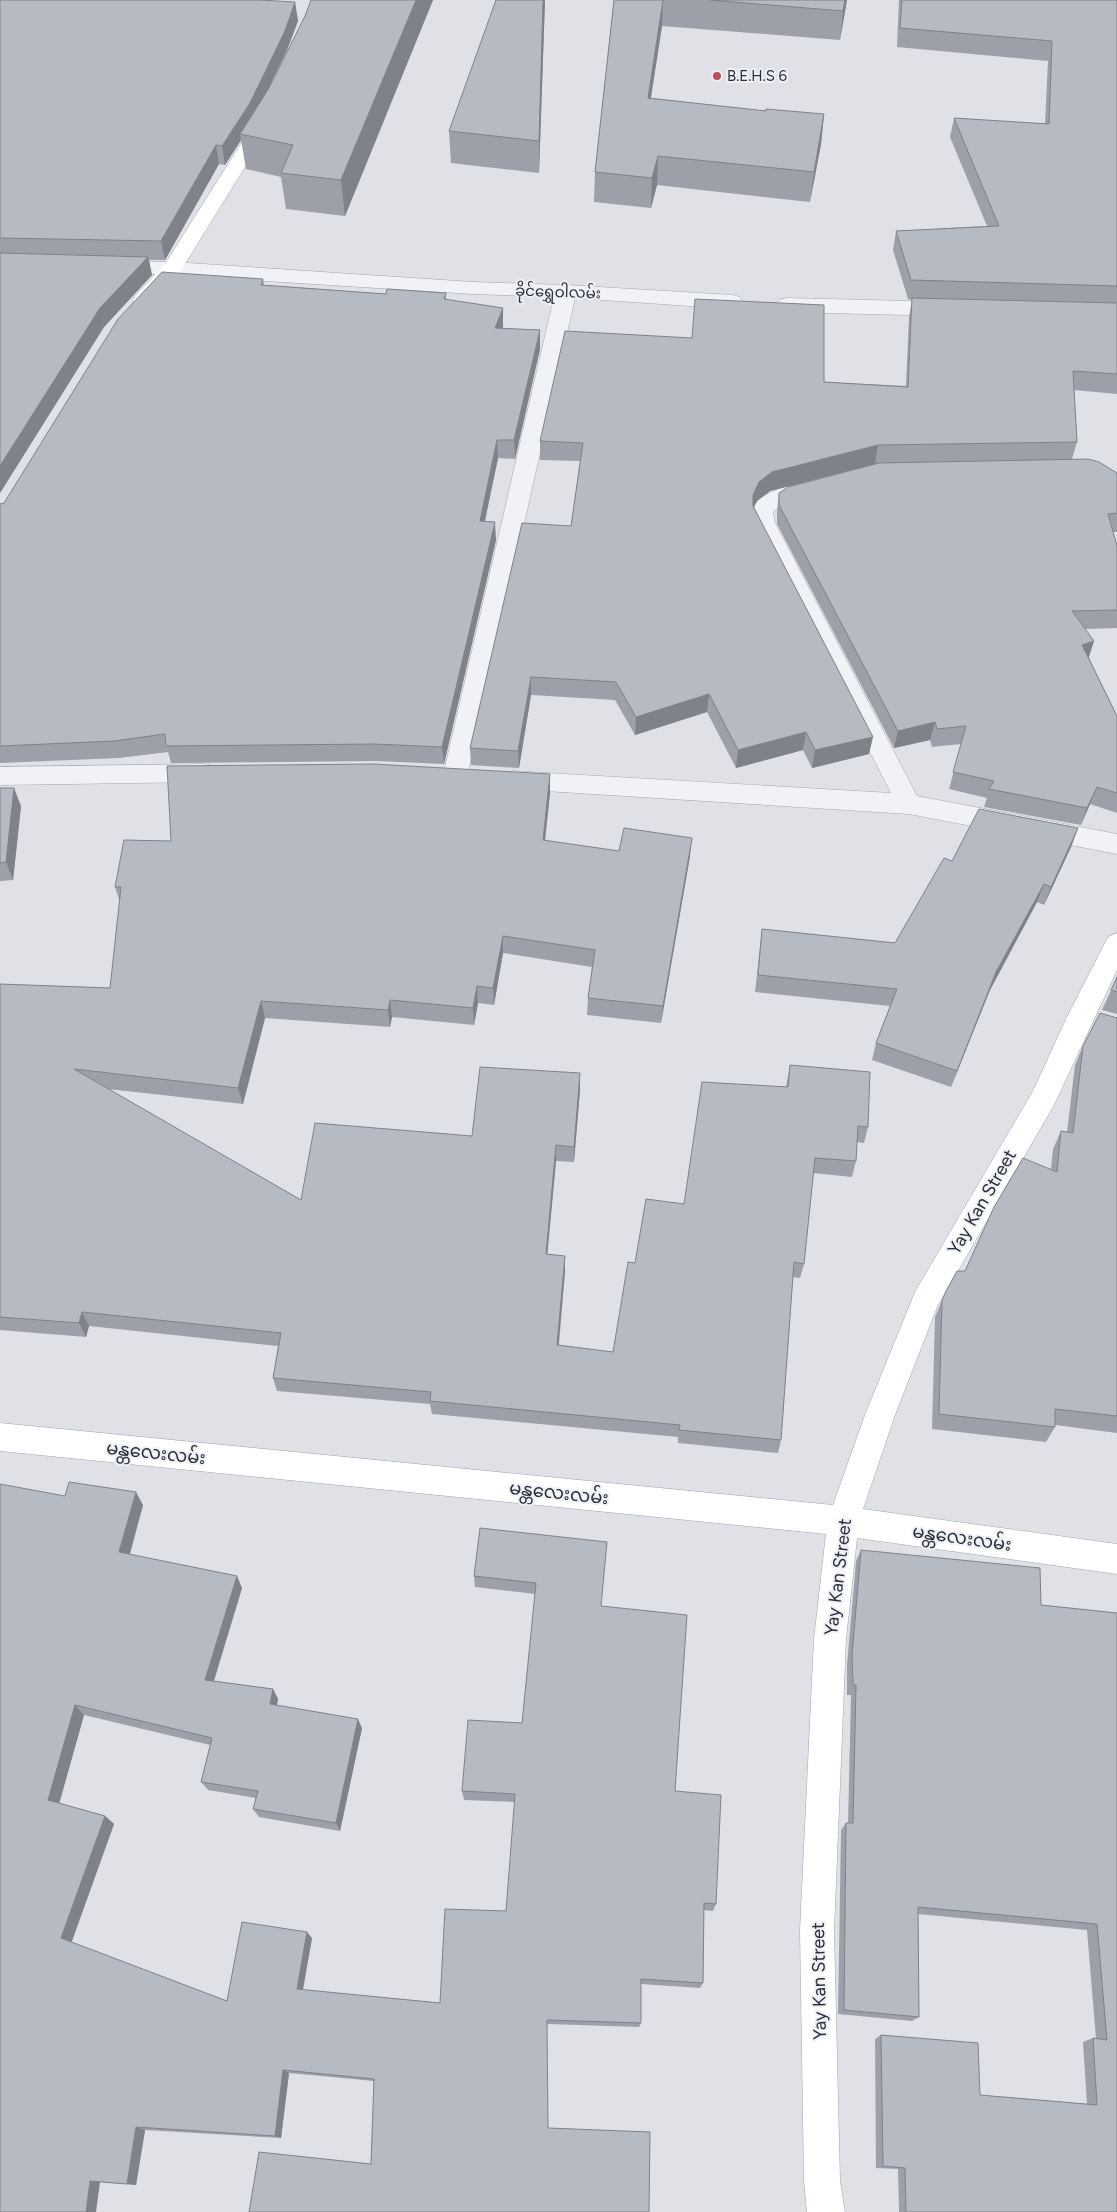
<svg xmlns="http://www.w3.org/2000/svg" width="1117" height="2212" font-family="Figtree,'Noto Sans Myanmar',sans-serif">
  <style>
    .lines { fill: none; stroke-linecap: round; stroke-linejoin: round }
    .minor-casing { stroke: #a5a8b0; stroke-width: 1 }
    .major-casing { stroke: #9fa5b1; stroke-width: 1 }
    .minor { fill: #f1f2f5; fill-rule: evenodd }
    .major { fill: #fff; fill-rule: evenodd }
    .wall { fill: #9da0a8 }
    .shaded-wall { fill: #7f8288 }
    .building { fill: #b6bac3; stroke: #7f8288 }
    .poi-dot { fill: #c04f56; stroke: #eef0f4; stroke-width: 2 }
    .labels { text-anchor: middle; dominant-baseline: central; stroke-width: 4; stroke-linejoin: round; paint-order: stroke }
    .far-poi-label { font-size: 15px; fill: #292e3c; stroke: #eef0f4; text-anchor: start }
    .far-street-label { font-size: 15px; fill: #292e3c; stroke: #eef0f4 }
    .street-label { font-size: 18px; fill: #292e3c; stroke: #eef0f4 }
  </style>
  <rect width="100%" height="100%" fill="#dfe1e6"/>
  <g class="lines">
    <defs>
      <path id="minor" d="M112,261L173,262L473,282L566,285L733,295L740,297L743,302L740,307L733,309L575,298L467,776L464,783L455,785L446,783L443,776L554,297L473,294L105,271L102,267L105,263Z
        M786,298L948,302L955,304L958,309L955,314L948,316L786,312L779,310L776,305L779,300Z
        M815,480L823,483L826,488L823,493C808,498 782,499 773,513L775,523L917,796L1117,834V854L909,814L513,789L504,787L501,780L504,773L513,771L891,793L751,520C746,491 796,485 815,480Z
        M205,764L214,766L217,773L214,780L205,782L0,785V767Z"/>
      <path id="major" d="M263,117L270,119L272,123L180,272L150,305L143,306L136,305L133,300L136,295L165,264L254,123L256,119Z
        M1117,933V970L1054,1105L937,1307L895,1415L863,1509L1117,1544V1574L857,1538L846,1639L834,1930L840,2181L845,2212H807L804,2181L800,1930L814,1639L826,1534L0,1451V1423L833,1505L865,1415L915,1292L1033,1091L1067,1017L1108,937Z"/>
    </defs>
    <use href="#minor" class="minor-casing"/>
    <use href="#major" class="major-casing"/>
    <use href="#minor" class="minor"/>
    <use href="#major" class="major"/>
  </g>
  <path class="wall" d="M0,0L295,2L298,21L287,50L268,89L433,0L345,216L286,209L281,177L246,169L241,140L225,165L219,164L165,260H149L152,275L104,327L0,493Z
    M545,0L539,173L451,163L449,131Z
    M614,0H847L840,40L662,26L651,98L766,111L824,114L821,144L810,202L657,185L651,208L594,202L595,172Z
    M899,0H1117V394L1074,390L1077,442L1072,459L1117,473V532H1113L1117,546V628L1085,629L1089,658L1117,716V813L1090,804L1081,825L984,807L987,798L949,789L961,744L932,747L930,740L894,748L777,524V512L779,493L855,469L770,491L757,501L754,507L869,754L812,768L803,750L736,768L707,712L635,735L615,700L531,695L519,768L471,765L470,748L571,526L580,461L540,460V441L824,382L906,386L909,317L912,300L908,299L893,250L896,231L987,226L950,137L954,118L1045,124L1048,61L897,47Z
    M263,279L264,285L386,294L446,293V300L503,326V328L540,349L515,459L498,458L485,521L496,540L444,764L376,761L171,763L168,752L119,758L0,763V504L4,503Z
    M550,774V793L545,841L619,851L690,856L661,1023L587,1015L588,998L592,967L503,953L494,1005L478,1003L474,1025L392,1017L390,1027L265,1018L243,1104L108,1089L301,1200L472,1136L580,1073V1090L574,1162L556,1161L547,1254L565,1256V1271L559,1345L613,1352L635,1263L786,1087L790,1065L868,1127L864,1143L857,1142L856,1161L852,1177L813,1173L804,1264L800,1278L793,1277L781,1440L778,1453L678,1443V1437L432,1414L430,1404L277,1391L273,1378L278,1346L89,1326L86,1337L0,1330V984L110,988L120,902L115,887L171,841Z
    M0,788L21,806L13,880L0,881Z
    M1078,828L1071,847L1044,905L1037,902L990,990L951,1087L872,1060L876,1043L890,1006L755,992L762,929L895,943L952,861Z
    M1117,977V1014L1102,1010Z
    M1117,1018V1433L1055,1425V1427L1046,1442L932,1429L935,1317L946,1291L965,1271L1051,1169L1053,1149L1061,1131L1067,1132L1075,1065L1083,1046Z
    M65,1496L143,1505L130,1554L242,1588L214,1681L273,1689L278,1699L277,1706L362,1728L340,1831L259,1817L253,1809L256,1798L208,1790L201,1782L210,1745L84,1715L59,1803L105,1816L114,1824L71,1942L227,2001L312,1938L303,1990L440,2003L506,1911L515,1802L464,1800L462,1791L522,1723L535,1594L475,1587L474,1576L480,1528L602,1606L675,1791L716,1904L713,1911L704,1910L703,1983L700,1988L641,1984V2023L639,2027L548,2024L371,2164L374,2081L289,2073L281,2138L145,2130L136,2185L100,2182L0,2212Z
    M861,1550L1041,1605L1117,1613V2212H899L898,2169L876,2168L875,2039L881,2035L980,2095L1087,2104L1083,2042L1093,2038L1096,2039L1087,1930L918,1914L919,2017L912,2021L838,2014L841,1830L846,1823H848L851,1695H847V1665L856,1561Z"/>
  <path class="shaded-wall" d="M416,0H433L345,216L341,180Z
    M543,0H545L539,173V141Z
    M663,0L662,26L646,128L648,98Z
    M845,0H847L840,40L843,11Z
    M295,2L298,21L287,50L252,122L240,134L241,140L225,165L222,146Z
    M824,114L821,144L810,202L814,172Z
    M216,145L219,164L165,260L161,241Z
    M658,156L657,185L651,208L652,178Z
    M148,257L152,275L104,327L0,493V466L100,308Z
    M503,308V326L496,347L495,328Z
    M540,330V349L515,459L514,440Z
    M497,440L498,458L481,539L480,521Z
    M878,445L875,464L770,491L757,501L751,513L753,495L759,482L772,472Z
    M495,522L496,540L444,764L442,747Z
    M1094,641L1088,660L1082,645Z
    M531,677V695L519,768L518,751Z
    M709,694L707,712L635,735L636,717Z
    M935,722L930,740L894,748L898,731Z
    M806,732L803,750L736,768L738,750Z
    M873,737L869,754L812,768L815,750Z
    M550,774V793L543,858V840Z
    M1097,787L1090,804L1081,825L1087,808Z
    M14,788L21,806L13,880L6,862Z
    M1078,828L1071,847L1044,905L1051,887Z
    M692,838L690,856L661,1023L663,1006Z
    M1044,884L1037,902L990,990L951,1087L957,1071L996,972Z
    M503,936V953L494,1005L493,988Z
    M477,986L478,1003L474,1025L473,1008Z
    M390,1000L392,1017L390,1027L388,1010Z
    M261,1001L265,1018L243,1104L238,1088Z
    M580,1073V1090L574,1162V1147Z
    M556,1145V1161L546,1269V1254Z
    M565,1256V1271L557,1359V1345Z
    M82,1312L89,1326L86,1337L79,1323Z
    M136,1492L143,1505L127,1564L119,1552Z
    M237,1576L242,1588L211,1690L205,1680Z
    M273,1689L278,1699L275,1714L270,1704Z
    M75,1705L84,1715L58,1808L48,1800Z
    M358,1719L362,1728L340,1831L336,1823Z
    M105,1816L114,1824L71,1944L61,1938Z
    M307,1932L312,1938L302,1994L297,1989Z
    M283,2070L289,2073L281,2138L275,2136Z
    M136,2127L145,2130L136,2185L127,2184Z
    M90,2181L100,2182L96,2212H86Z"/>
  <path class="building" d="M0,0H259L295,2L285,31L250,103L222,146L216,145L161,241L0,238Z
    M311,0H416L341,180L281,173L293,145L240,134L269,88L305,16Z
    M496,0H543L539,141L449,131Z
    M614,0H663L648,98L766,111V109L824,114L814,172L658,156L652,178L595,172Z
    M710,0H845L843,11Z
    M902,0H1117V286L911,280L896,231L999,226L954,118L1049,124L1052,41L900,28Z
    M0,253L148,257L100,308L0,466Z
    M162,272L263,279L261,285L386,294L387,289L446,293L444,299L503,308L495,328L540,330L514,440H497L480,521L495,522L442,747L374,744L166,746L165,734L114,741L0,746V504L4,503L118,319Z
    M912,298L1117,303V374L1073,371L1077,442L878,445L772,472L759,482L753,495V506L873,737L815,750L806,732L738,750L709,694L636,717L616,682L531,677L518,751L470,748L522,523L571,526L583,443L540,441L565,331L692,338L695,299L824,305V382L908,387Z
    M1088,459L1099,462L1117,473V513L1108,514L1117,546V610L1072,611L1094,641L1082,645L1117,716V793L1097,787L1087,808L989,789L994,781L953,772L966,726L937,729L935,722L898,731L779,505V493L788,487L879,463Z
    M374,764L550,774L543,840L619,851L624,828L692,838L663,1006L588,998L595,950L503,936L493,988L477,986L473,1008L390,1000L388,1010L261,1001L238,1088L74,1069L301,1200L315,1123L472,1136L480,1067L580,1073L574,1147L556,1145L546,1254L565,1256L557,1345L613,1352L628,1262L635,1263L646,1199L684,1204L702,1082L788,1087L790,1065L870,1072L868,1127L858,1126L856,1161L815,1158L804,1264L794,1262L781,1440L679,1430L680,1425L430,1401L431,1392L273,1378L281,1333L82,1312L79,1323L0,1317V984L110,988L121,887H115L124,840L171,841L167,766Z
    M0,788H14L6,862L0,863Z
    M979,809L1078,828L1051,887L1044,884L996,972L957,1071L876,1043L897,989L758,975L762,929L895,943L944,858L952,861Z
    M1117,977V992L1111,990Z
    M1100,1013L1117,1018V1416L1055,1409V1427L939,1414L942,1300L946,1291L957,1271H965L994,1207L1023,1158L1057,1172L1061,1131L1073,1133L1083,1046Z
    M69,1482L136,1492L119,1552L237,1576L205,1680L273,1689L270,1704L358,1719L336,1823L253,1809L258,1791L201,1782L212,1738L75,1705L48,1800L105,1816L61,1938L227,2001L242,1922L307,1932L297,1989L440,2003L445,1909L506,1911L515,1794L462,1791L468,1720L522,1723L536,1583L474,1576L480,1528L607,1542L601,1606L687,1615L675,1791L721,1795L716,1904L704,1903L703,1983L641,1979V2023L547,2020L548,2128L650,2132L649,2212H249L259,2152L371,2164L374,2079L283,2070L275,2136L136,2127L127,2184L90,2181L86,2212H0V1484L65,1496Z
    M861,1550L1040,1568L1041,1605L1117,1613V2212H906L905,2168L883,2166L881,2035L978,2043L980,2095L1097,2105L1093,2038L1107,2040L1097,1924L918,1907L919,2017L844,2010L846,1823H853L856,1685H853L852,1655Z"/>
  <circle class="poi-dot" cx="717" cy="76" r="5"/>
  <g class="labels">
    <g class="far-poi-label">
      <text x="727" y="76">B.E.H.S 6</text>
    </g>
    <g class="far-street-label">
      <text transform="translate(558 292) rotate(2)">ခိုင်ရွှေဝါလမ်း</text>
    </g>
    <g class="street-label">
      <text transform="translate(982 1202) rotate(-60)">Yay Kan Street</text>
      <text transform="translate(156 1453) rotate(6)">မန္တလေးလမ်း</text>
      <text transform="translate(559 1493) rotate(6)">မန္တလေးလမ်း</text>
      <text transform="translate(962 1538) rotate(8)">မန္တလေးလမ်း</text>
      <text transform="translate(838 1577) rotate(-83)">Yay Kan Street</text>
      <text transform="translate(819 1981) rotate(-91)">Yay Kan Street</text>
    </g>
  </g>
</svg>
